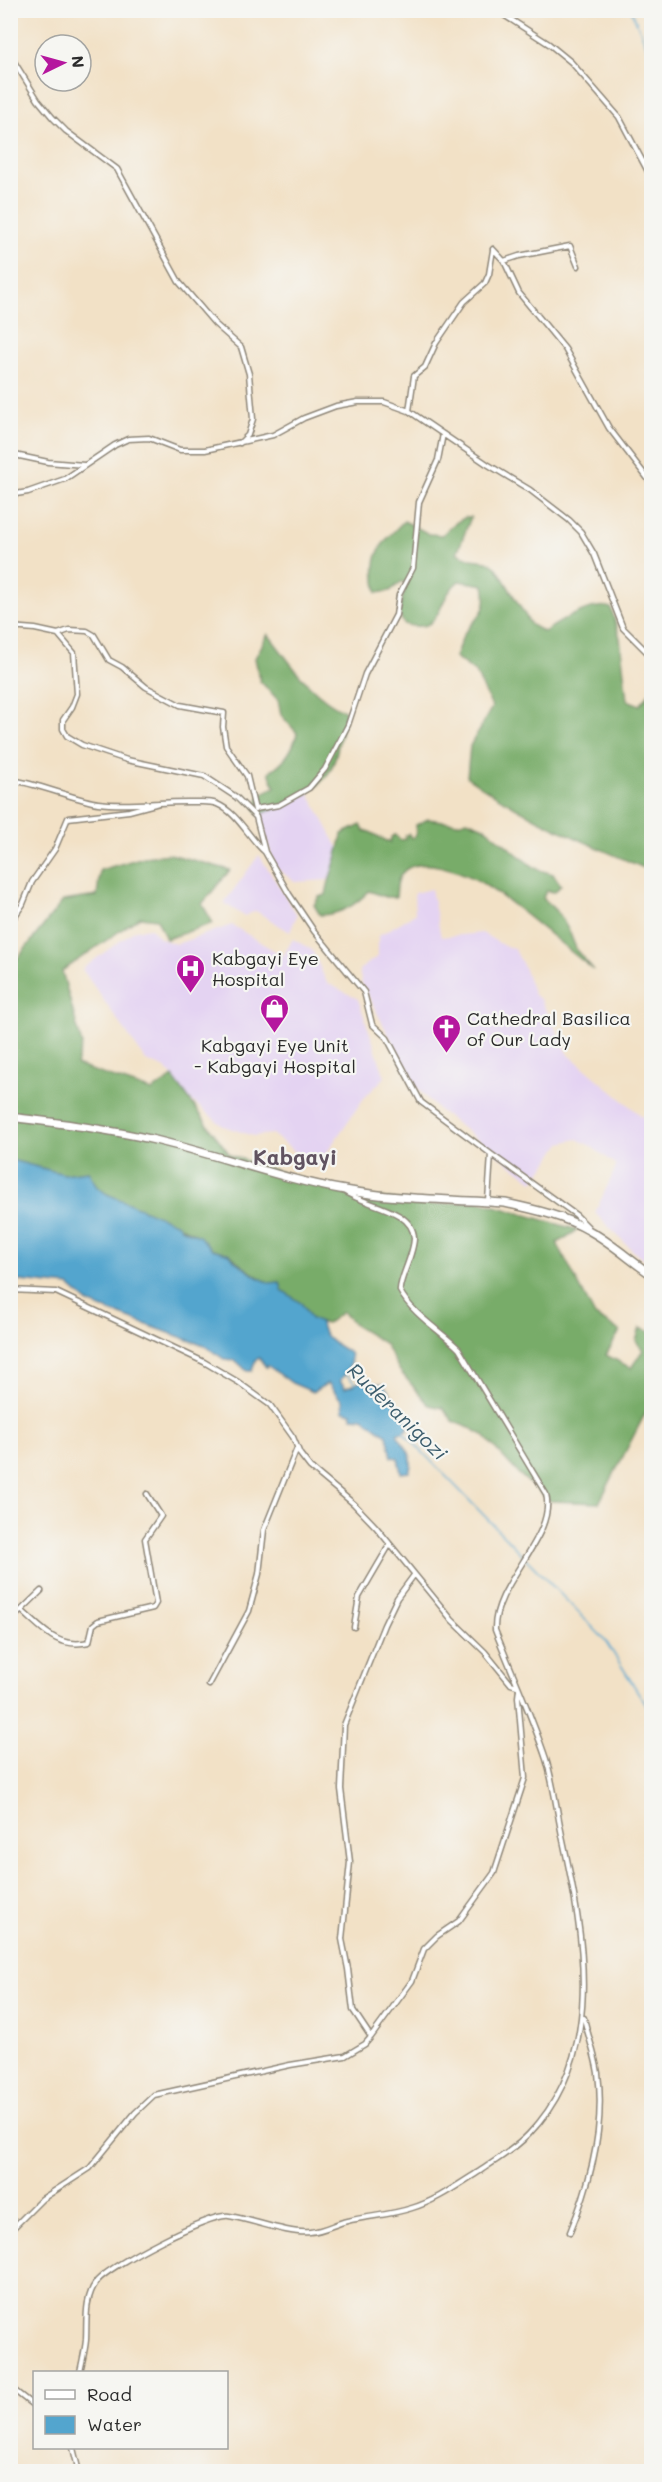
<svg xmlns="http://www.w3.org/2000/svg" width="662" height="2482" font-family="Mali,sans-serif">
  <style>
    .built { fill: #e4d3f2 }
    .forest { fill: #78ac69; stroke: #526c4a; stroke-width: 1.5 }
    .water { fill: #53a5ce; stroke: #3f687c; stroke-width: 1.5 }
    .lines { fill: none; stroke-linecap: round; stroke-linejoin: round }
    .stream { stroke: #53a5ce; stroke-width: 1.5 }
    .minor-casing { stroke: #8e8678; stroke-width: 7 }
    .trunk-casing { stroke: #8e8678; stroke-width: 10 }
    .minor { stroke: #fff; stroke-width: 4 }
    .trunk { stroke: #fff; stroke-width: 7 }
    .labels { text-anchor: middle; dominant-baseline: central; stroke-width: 4.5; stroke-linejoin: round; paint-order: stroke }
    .poi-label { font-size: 18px; fill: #2b2b2b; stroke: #f6f6f2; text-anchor: start }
    .water-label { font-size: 20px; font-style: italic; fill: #3b5c6c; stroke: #f6f6f2 }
    .quarter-label { font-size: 21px; font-weight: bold; fill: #615360; stroke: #f6f6f2 }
  </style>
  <rect width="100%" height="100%" fill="#f6f6f2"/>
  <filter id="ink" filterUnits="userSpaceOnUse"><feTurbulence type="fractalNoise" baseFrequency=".0167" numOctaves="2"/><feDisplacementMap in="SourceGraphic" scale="12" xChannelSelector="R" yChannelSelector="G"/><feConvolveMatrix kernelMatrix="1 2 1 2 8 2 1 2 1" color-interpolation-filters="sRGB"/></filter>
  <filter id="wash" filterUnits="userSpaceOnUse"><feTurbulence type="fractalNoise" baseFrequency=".008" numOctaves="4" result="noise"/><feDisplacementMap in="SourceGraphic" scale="24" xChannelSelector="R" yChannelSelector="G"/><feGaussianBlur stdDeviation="1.35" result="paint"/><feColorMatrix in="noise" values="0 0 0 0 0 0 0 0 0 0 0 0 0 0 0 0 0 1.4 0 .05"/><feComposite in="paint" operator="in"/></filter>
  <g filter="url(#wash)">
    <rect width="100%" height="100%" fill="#f2e1c6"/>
    <path class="built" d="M308,792L340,851L328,880L295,882L275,867L259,815Z
      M259,855L297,915L290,932L256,911L244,916L224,903Z
      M431,889L441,937L482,933L504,946L514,948L524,967L534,995L540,999L569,1055L644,1118L651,1109V1263L634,1252L595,1213L617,1165L589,1145L577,1139L561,1143L534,1182L436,1108L415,1085L362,984L359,970L378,956V936L415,914L414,893Z
      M232,925L283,956L293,939L312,950L327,983L358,999L385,1077L364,1098L316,1168L272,1134L253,1136L223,1126L191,1100L166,1069L146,1061L82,969L135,930L151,928L161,939L176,944Z"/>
    <path class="forest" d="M466,517H471L457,553L471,559L487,561L497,568L531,625L544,632C559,622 593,601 611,608L620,638L627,700L640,705L651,691V871C588,844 524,817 467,777L470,746L492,707L476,673L455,657C459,648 461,637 467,630C481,613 489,610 484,585L459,581C435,599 445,636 404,624L399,614L406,582H401L390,591L377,593C369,556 379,546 404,521L429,534L442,535L455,523Z
      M268,634C293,666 309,694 346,712C341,729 339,746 334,762C324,793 285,803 259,815L255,808L261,794L275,787L269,772C284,762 293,751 297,733L281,715L278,700L260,681L255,658Z
      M428,819L458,823L467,820L484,827L528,863L539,870L553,874L561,885L555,892L546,891L543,898L560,915L570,933L577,951L594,970C559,943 521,908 485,885C468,873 415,852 401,875C396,881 397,889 396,897H386L369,891C355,906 340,915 320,915L314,905L319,897L326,895C329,874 339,856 342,834L361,825L364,831L370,832L390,843L391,837L395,835L401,840L406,839L405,836L408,834L412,838L416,835V825Z
      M170,854L230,870L202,904L213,923L166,939L157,919L140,917L62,971L82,1045L76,1065L152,1091L173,1077L230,1155L341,1193L433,1205L478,1201L578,1230L557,1243L595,1316L620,1331L606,1355L631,1368L643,1350L636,1341L640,1328L651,1332V1402L599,1503L550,1501L519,1474L483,1435L465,1425L453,1421L443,1408L429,1405L400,1371L384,1343L357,1327L342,1312L326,1324L311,1319L302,1304L282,1290L280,1282L270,1283L263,1280L240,1264L230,1254L212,1249L194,1233L107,1194L97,1187L88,1171L64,1174L11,1160L10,968L63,901L97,896L100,870L144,857Z"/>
    <path class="water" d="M11,1160L64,1174L88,1171L97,1187L107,1194L178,1224L180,1228L199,1236L212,1249L230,1254L235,1261L257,1277L270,1283L280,1282L282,1290L302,1304L311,1319L321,1323C322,1338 338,1346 350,1353C353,1361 347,1375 340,1380L345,1388L362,1381L366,1383L382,1384C394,1394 397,1409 408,1421V1429L397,1434C405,1448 416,1456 409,1472L401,1473L398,1458L392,1457L387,1435L363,1418L352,1417V1413L343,1411L342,1401L328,1383L313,1392L292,1383L267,1365L266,1367L259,1358L255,1361L252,1371H247L235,1360L224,1359L205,1346L90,1304L69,1286L11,1280Z"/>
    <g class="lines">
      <path class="stream" d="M631,10L652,57
        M347,1375L356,1384
        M401,1430L605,1640L652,1714"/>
    </g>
  </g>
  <g filter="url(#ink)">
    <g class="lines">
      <defs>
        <path id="minor" d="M496,10L549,44L571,62L619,117L652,179
          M10,55L38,100L53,118L66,131L117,169L179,282L215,324L241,347L249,374L253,419L248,435L240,443
          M493,249L504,261L519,293L565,349L609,428L652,484
          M504,261L519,256L570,246L578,266
          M409,411L414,376L425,367L436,343L464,302L485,283L489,274L493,250
          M10,454L48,462L84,465
          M10,495L28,492L65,479L115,445L128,439L149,438L180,450H205L273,435L304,418L336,406L358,402H384L409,411L487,464L530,490L569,520L581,532L594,554L623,628L652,657
          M10,627L35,629L58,634L74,653L77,694L72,707L63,720V729L67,736L82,745L127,760L204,776L236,797L256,817L265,852L289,894L314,931L364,992L372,1024L387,1038L421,1102L491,1154L488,1201
          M58,634L69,630L87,631L94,635L109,660L122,667L146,687L180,705L224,713L223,727L226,746L247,776L255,810
          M10,781C22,778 79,801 98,803C130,807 162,801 194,802C202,802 210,801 217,804C238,813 248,837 265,852
          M255,809L279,805L309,788L325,769L348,725L365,674L396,615L399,595L413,568L419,502L438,460L443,434
          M10,923L23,904L32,882L55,849L68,818L129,811L159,803
          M491,1154L576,1215L588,1227
          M10,1290L56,1292L204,1362L238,1382L270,1405L293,1437L300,1454L310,1467L354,1504L376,1527L452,1620L485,1652L511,1684L517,1686
          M21,1610C43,1629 57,1649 89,1642L93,1625L98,1621L153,1608L156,1603L145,1539L161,1516L147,1494
          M10,1621L41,1591
          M354,1627L359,1597L390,1544
          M209,1685L249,1611L259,1574L264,1530L297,1448
          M371,2037L412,1981L424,1949L437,1936L459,1921L494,1873L525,1778L518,1697L519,1689
          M10,2060V2078
          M10,2231L42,2199L90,2168L135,2113L154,2095L290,2065L345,2056L365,2044L371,2037L353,2010L348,1969L342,1939L350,1862L341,1789L344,1725L384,1625L397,1598L414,1575
          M570,2232C591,2182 605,2128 598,2073C595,2054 588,2036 584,2018
          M80,2372C82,2362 85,2351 86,2340C87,2320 84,2298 97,2281C110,2265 209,2213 229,2216C254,2220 287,2234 310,2232C324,2231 334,2224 347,2221C369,2216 391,2215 412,2208C436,2201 459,2184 480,2171C496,2160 515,2149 529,2134C606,2054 584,1938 563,1840C557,1813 554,1785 546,1759C531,1714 512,1673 495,1630C493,1583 557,1537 546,1494L459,1349C441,1331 412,1314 400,1291C398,1282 414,1255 414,1238C413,1208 361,1205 344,1191
          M10,2387L34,2406
          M73,2448L79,2472"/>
        <path id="trunk" d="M10,1117C59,1123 107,1129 155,1140C219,1155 281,1179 345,1190C398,1200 452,1199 505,1203C533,1209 565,1216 590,1231C612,1243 631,1261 652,1275"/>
      </defs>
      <use href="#minor" class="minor-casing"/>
      <use href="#trunk" class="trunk-casing"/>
      <use href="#minor" class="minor"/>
      <use href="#trunk" class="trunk"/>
    </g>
  </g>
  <defs>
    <symbol id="hospital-pin" viewBox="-11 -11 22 30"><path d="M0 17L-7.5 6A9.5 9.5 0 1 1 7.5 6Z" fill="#b5179e" stroke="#f6f6f2"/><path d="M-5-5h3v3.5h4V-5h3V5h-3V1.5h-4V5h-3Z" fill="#fff"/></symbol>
    <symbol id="shop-pin" viewBox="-11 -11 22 30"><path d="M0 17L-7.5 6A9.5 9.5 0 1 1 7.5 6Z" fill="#b5179e" stroke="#f6f6f2"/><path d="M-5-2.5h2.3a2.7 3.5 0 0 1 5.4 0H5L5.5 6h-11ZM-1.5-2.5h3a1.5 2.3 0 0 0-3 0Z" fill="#fff"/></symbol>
    <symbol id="church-pin" viewBox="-11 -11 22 30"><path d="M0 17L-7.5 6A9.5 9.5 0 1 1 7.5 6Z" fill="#b5179e" stroke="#f6f6f2"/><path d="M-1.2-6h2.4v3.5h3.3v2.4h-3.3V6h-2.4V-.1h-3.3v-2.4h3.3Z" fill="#fff"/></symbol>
  </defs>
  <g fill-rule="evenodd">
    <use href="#hospital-pin" x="174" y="952" width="33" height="45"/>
    <use href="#shop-pin" x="258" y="992" width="33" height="45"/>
    <use href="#church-pin" x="430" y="1012" width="33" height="45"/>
  </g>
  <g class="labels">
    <g class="poi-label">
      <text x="212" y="958">Kabgayi Eye<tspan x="212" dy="21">Hospital</tspan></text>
      <text x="467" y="1018">Cathedral Basilica<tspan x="467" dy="21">of Our Lady</tspan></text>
      <text x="275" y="1045" text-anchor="middle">Kabgayi Eye Unit<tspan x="275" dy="21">- Kabgayi Hospital</tspan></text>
    </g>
    <g class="water-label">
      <text transform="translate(398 1411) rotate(44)">Ruderanigozi</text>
    </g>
    <g class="quarter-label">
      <text x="295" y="1156">Kabgayi</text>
    </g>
  </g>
  <rect width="662" height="2482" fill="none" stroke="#f6f6f2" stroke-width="36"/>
  <rect x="33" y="2371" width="195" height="78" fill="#f6f6f2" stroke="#a5a5a2" stroke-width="1.5"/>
  <rect x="45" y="2390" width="30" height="9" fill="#ffffff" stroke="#a5a5a2" stroke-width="1.5"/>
  <text x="87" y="2401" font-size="18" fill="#2b2b2b">Road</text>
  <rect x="45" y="2416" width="30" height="18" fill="#53a5ce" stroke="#a5a5a2" stroke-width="1.5"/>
  <text x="87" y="2431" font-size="18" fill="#2b2b2b">Water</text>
  <g transform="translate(63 63) rotate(85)"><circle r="28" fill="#f6f6f2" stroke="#a5a5a2" stroke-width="1.5"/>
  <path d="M0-4.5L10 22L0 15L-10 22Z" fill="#b5179e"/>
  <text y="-9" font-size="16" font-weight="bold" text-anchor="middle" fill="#2b2b2b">N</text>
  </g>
</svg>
